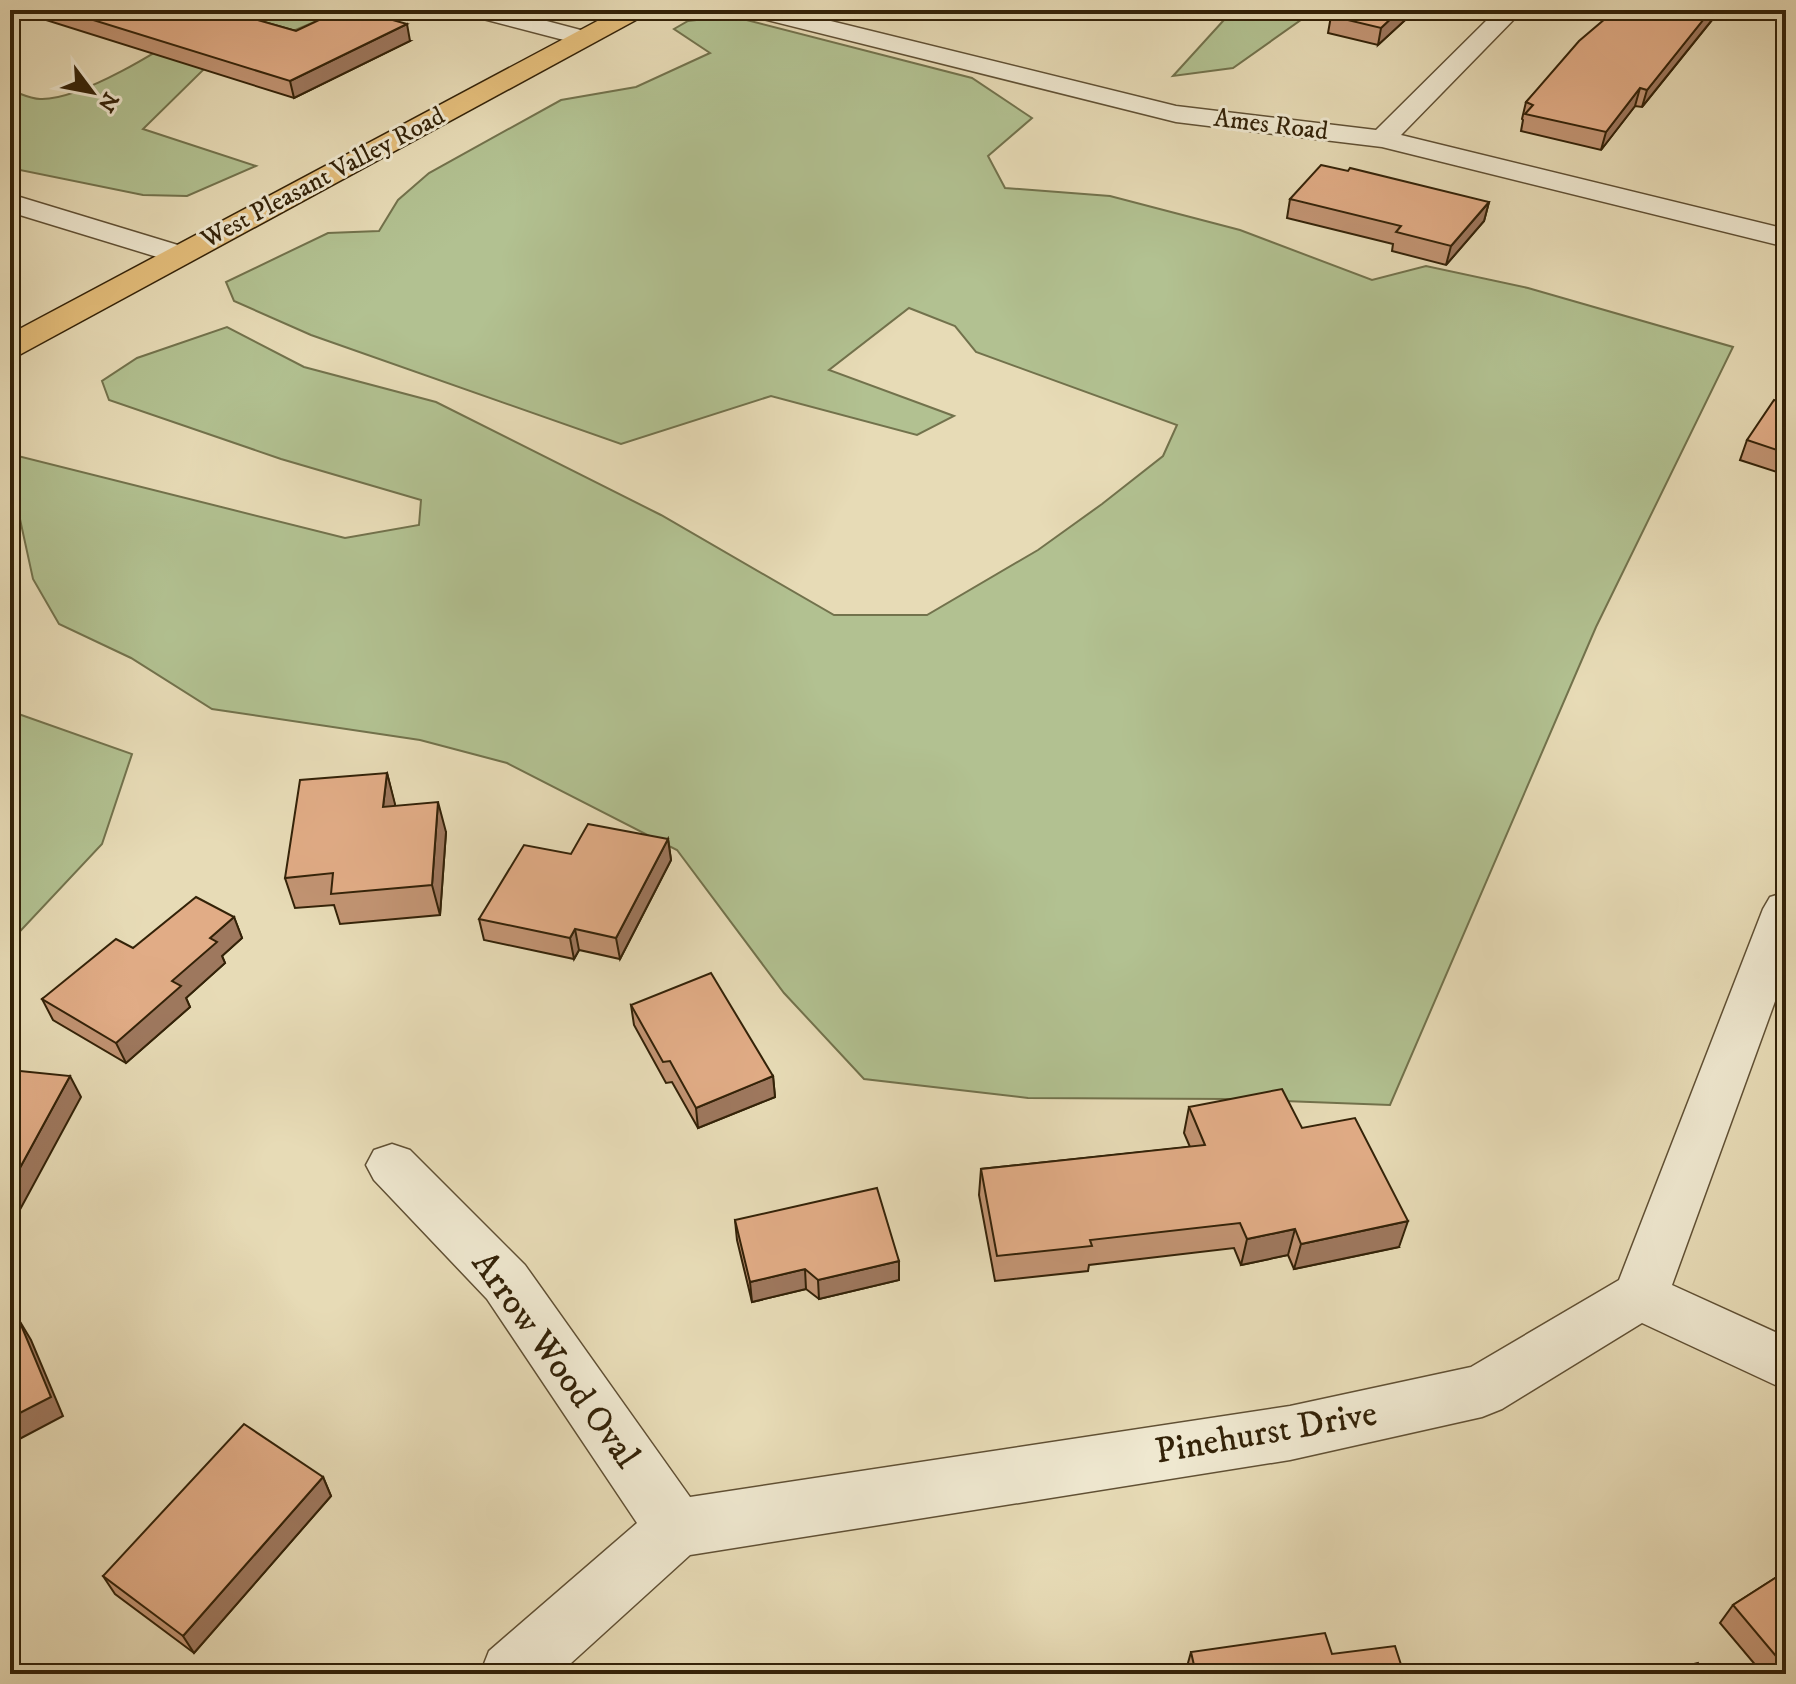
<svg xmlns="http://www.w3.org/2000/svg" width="1796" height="1684" font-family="'IM FELL DW Pica',serif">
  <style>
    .green { fill: #b2c191; stroke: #72724c; stroke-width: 2 }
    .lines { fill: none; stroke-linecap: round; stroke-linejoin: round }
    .minor-casing { stroke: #605034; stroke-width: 3 }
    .major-casing { stroke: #332208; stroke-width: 3 }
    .minor { fill: #efe8d0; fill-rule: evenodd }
    .major { fill: #e4be7b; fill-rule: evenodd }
    .wall { fill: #c29473; stroke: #332208; stroke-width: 2 }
    .shaded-wall { fill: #9e785e; stroke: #332208; stroke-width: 2 }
    .building { fill: #e1ac86; stroke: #332208; stroke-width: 2 }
    .labels { text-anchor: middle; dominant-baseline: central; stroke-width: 6; stroke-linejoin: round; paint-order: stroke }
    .far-street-label { font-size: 26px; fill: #332208; stroke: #efe8d0 }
    .near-street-label { font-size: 36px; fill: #332208; stroke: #efe8d0 }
  </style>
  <rect width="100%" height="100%" fill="#e7dbb6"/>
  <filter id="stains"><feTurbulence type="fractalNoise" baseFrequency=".0025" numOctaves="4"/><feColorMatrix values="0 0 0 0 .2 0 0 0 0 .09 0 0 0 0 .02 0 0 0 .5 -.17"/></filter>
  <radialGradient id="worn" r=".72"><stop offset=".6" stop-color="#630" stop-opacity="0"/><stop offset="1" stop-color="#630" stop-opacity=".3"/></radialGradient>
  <path class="green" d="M223,10H343L205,68L143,129L256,166L187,196L143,195L10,168V90C19,93 31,99 40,99C86,101 183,35 223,10Z
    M1233,10H1315L1233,68L1173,76Z
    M731,16L972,78L1032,118L988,156L1005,188L1110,196L1240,230L1372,280L1426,266L1528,288L1733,347L1596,627L1390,1105L1228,1099L1028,1098L864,1079L784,993L677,850L507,763L420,740L212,709L131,658L59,624L33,579L18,510L10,507V454L345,538L419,525L421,500L281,459L109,400L102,381L137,358L227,327L304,367L436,402L661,515L834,615H927L1038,550L1102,504L1163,456L1177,425L976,352L955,326L909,308L829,370L954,416L917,435L771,396L621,444L311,335L234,301L226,282L328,233L379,231L398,200L429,173L561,100L636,87L710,53L674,29L688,21Z
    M10,711L132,754L102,844L10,942Z"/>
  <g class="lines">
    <defs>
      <path id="minor" d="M465,10H505L592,33L595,38L583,45L468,15Z
        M744,10H786L1176,106L1376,130L1497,10H1523L1401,135L1786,229V247L1382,147L1176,122L747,15Z
        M10,194L191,249L195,255L191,261L180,264L10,212Z
        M1786,892V971L1672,1285L1786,1337V1390L1642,1323L1502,1409L1482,1417L1290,1460L690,1555L559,1674H480L489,1651L637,1523L487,1299L374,1180L366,1165L374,1150L392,1144L410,1150L525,1265L690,1497L1290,1406L1471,1367L1619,1280L1763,909L1770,897Z"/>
      <path id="major" d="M618,10H648L645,15L21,354L10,357V334Z"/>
    </defs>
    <use href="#minor" class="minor-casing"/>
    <use href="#major" class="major-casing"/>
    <use href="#minor" class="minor"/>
    <use href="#major" class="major"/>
  </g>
  <path class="wall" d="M29,10H223L296,31L410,41L294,98L30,15Z
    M1416,10L1378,45L1328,33L1331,16Z
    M1612,10H1717L1716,15L1642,107L1635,106L1601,150L1521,131L1523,120L1522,119L1526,102L1606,18Z
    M1290,199L1489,202L1484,221L1446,265L1392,251L1393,244L1287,218Z
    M1786,404V475L1740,460L1747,440Z
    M387,773L395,806L446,832L440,915L340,924L334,905L295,908L285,878Z
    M668,839L671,860L620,959L579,950L574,959L484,940L479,919L571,854Z
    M234,917L242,938L222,956L225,963L186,998L190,1007L126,1063L53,1020L42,999L133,948Z
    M631,1005L773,1076L775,1097L698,1128L672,1082L666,1083L634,1025Z
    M1189,1107L1302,1128L1399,1247L1294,1269L1288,1255L1241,1265L1234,1248L1089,1265L1088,1271L995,1281L979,1195L981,1169L1190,1147L1184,1133Z
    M735,1220L899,1261V1280L819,1299L806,1289L752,1302L737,1240Z
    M323,1477L331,1496L194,1653L115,1594L103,1576Z
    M1786,1571V1674H1763L1720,1623L1733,1605Z
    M1191,1652L1332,1654L1404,1674H1185Z"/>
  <path class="shaded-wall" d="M1400,10H1416L1378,45L1381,28Z
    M1711,10H1717L1716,15L1642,107L1647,90Z
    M407,24L410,41L294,98L290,81Z
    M1640,88L1635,106L1601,150L1606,132Z
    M1489,202L1484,221L1446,265L1451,246Z
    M387,773L395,804L392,837L383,807Z
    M438,802L446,832L440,915L432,885Z
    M668,839L671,860L620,959L616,938Z
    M234,917L242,938L222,956L225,963L186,998L190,1007L126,1063L116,1043L210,938Z
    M575,929L579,950L574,959L570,938Z
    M70,1076L81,1097L10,1228V1186Z
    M773,1076L775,1097L698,1128L696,1108Z
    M1408,1221L1399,1247L1294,1269L1301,1244Z
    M1295,1229L1288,1255L1241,1265L1247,1239Z
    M899,1261V1280L819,1299L818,1280Z
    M805,1269L806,1289L752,1302L750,1282Z
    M19,1320L31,1340L63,1416L10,1444V1418Z
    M323,1477L331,1496L194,1653L183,1636Z"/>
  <path class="building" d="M61,10H223L296,31L340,10H357L407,24L290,81Z
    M1338,10H1400L1381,28L1331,16Z
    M1612,10H1711L1647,90L1640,88L1606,132L1525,114L1533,105L1526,102L1579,41L1606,18Z
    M1321,165L1348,171L1350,168L1489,202L1451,246L1396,232L1401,226L1290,199Z
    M1774,400L1786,404V453L1747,440Z
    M387,773L383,807L438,802L432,885L331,894L333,873L285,878L300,780Z
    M588,824L668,839L616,938L575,929L570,938L479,919L524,845L571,854Z
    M196,897L234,917L210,938L217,942L172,981L181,986L116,1043L42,999L116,939L133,948Z
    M711,973L773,1076L696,1108L670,1061L663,1062L631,1005Z
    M10,1070L70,1076L10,1186Z
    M1282,1089L1302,1128L1355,1118L1408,1221L1301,1244L1295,1229L1247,1239L1240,1223L1090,1240L1092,1246L997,1256L981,1169L1205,1145L1189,1107Z
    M877,1188L899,1261L818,1280L805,1269L750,1282L735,1220Z
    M19,1320L51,1397L10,1418V1326Z
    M244,1424L323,1477L183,1636L103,1576Z
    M1786,1571V1668L1733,1605Z
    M1325,1633L1332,1654L1395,1646L1404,1674H1196L1191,1652Z
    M1698,1663L1704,1674H1656Z
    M1613,1666L1617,1674H1581Z"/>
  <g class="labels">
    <g class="far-street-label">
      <text transform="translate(1271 125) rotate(7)">Ames Road</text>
      <text transform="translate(323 178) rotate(-28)">West Pleasant Valley Road</text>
    </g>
    <g class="near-street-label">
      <text transform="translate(555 1360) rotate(54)">Arrow Wood Oval</text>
      <text transform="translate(1266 1433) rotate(-10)">Pinehurst Drive</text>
    </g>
  </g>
  <rect width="1796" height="1684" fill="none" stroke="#e7dbb6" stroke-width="40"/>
  <rect x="12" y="12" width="1772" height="1660" fill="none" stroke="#332208" stroke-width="4"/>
  <rect x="20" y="20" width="1756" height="1644" fill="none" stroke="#332208" stroke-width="2"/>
  <g transform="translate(92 92) rotate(122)" stroke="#efe8d0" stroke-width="6" paint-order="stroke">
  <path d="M0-6L14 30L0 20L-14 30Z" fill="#332208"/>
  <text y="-12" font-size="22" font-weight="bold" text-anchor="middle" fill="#332208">N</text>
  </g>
  <rect width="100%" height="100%" filter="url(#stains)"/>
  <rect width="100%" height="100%" fill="url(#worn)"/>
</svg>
